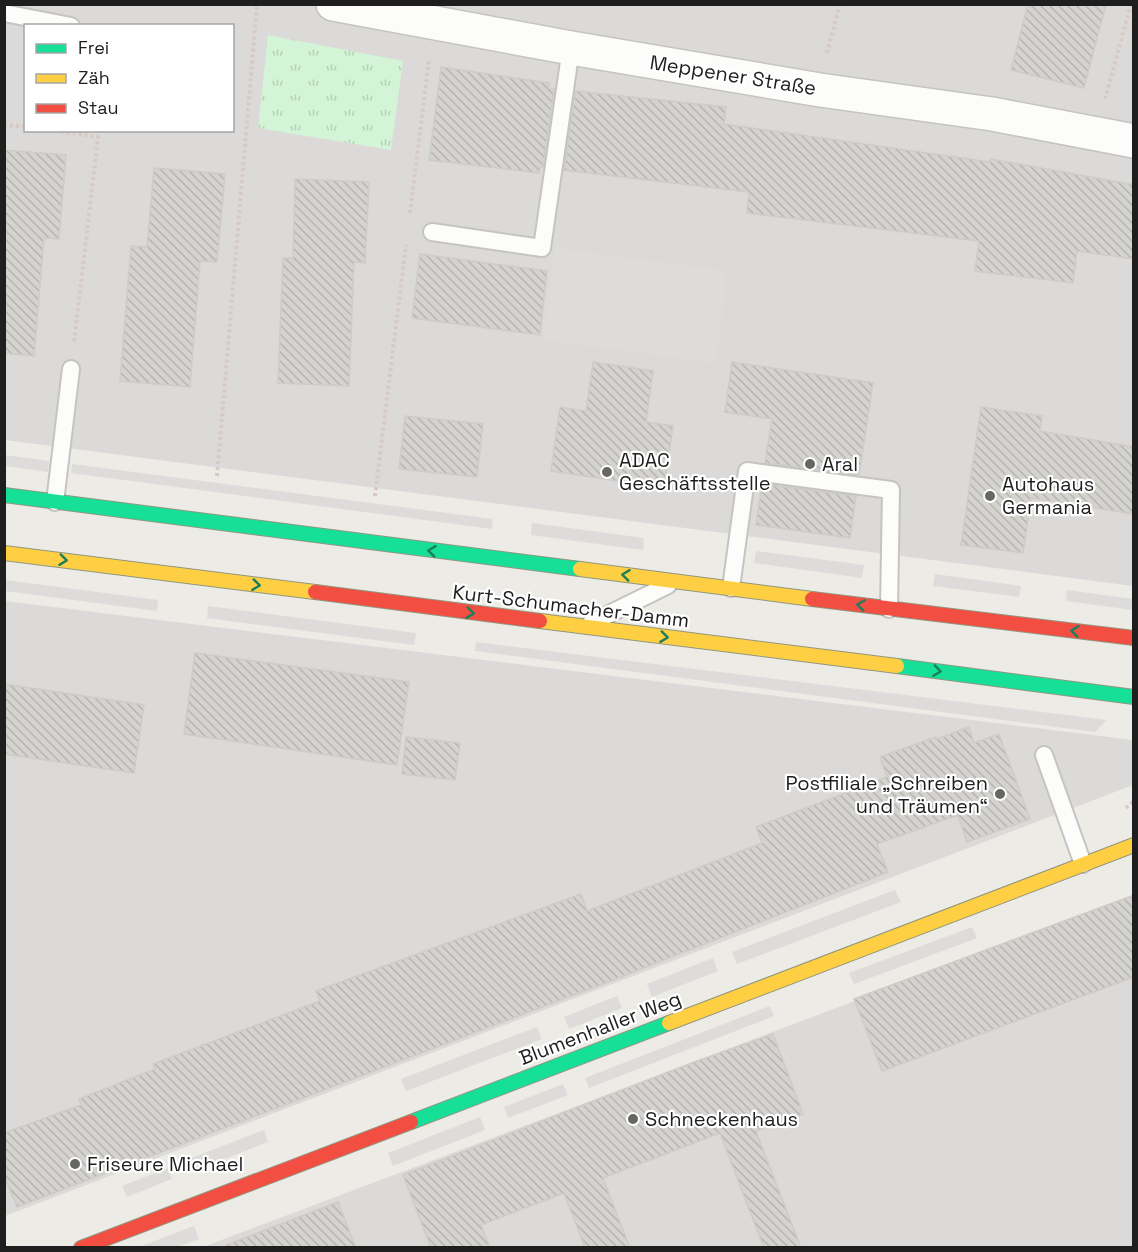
<svg xmlns="http://www.w3.org/2000/svg" width="1138" height="1252" font-family="'Space Grotesk',sans-serif">
  <style>
    .residential { fill: #dbdad8; fill-rule: evenodd }
    .park { fill: url(#park-tufts) }
    .parking { fill: #dddcda }
    .building { fill: url(#building-back-hatch); stroke: #cfccc7; stroke-width: 1.5 }
    .lines { fill: none; stroke-linecap: round; stroke-linejoin: round }
    .lane-casing { stroke: #c5c4c2; stroke-width: 20 }
    .street-casing { stroke: #c5c4c2; stroke-width: 36 }
    .fast-casing { stroke: #92967e; stroke-width: 16 }
    .slow-casing { stroke: #92967e; stroke-width: 16 }
    .jam-casing { stroke: #92967e; stroke-width: 16 }
    .path { stroke: #d7c9c5; stroke-width: 4; stroke-dasharray: 3 3; stroke-linecap: butt }
    .lane { stroke: #fcfcfb; stroke-width: 16 }
    .street { stroke: #fcfcfb; stroke-width: 33 }
    .fast { stroke: #16e098; stroke-width: 14 }
    .slow { stroke: #ffcf43; stroke-width: 14 }
    .jam { stroke: #f24e42; stroke-width: 14 }
    .oneway { stroke: #1a7f5b }
    .poi-dot { fill: #666664; stroke: #fff; stroke-width: 2 }
    .labels { text-anchor: middle; dominant-baseline: central; stroke-width: 4.5; stroke-linejoin: round; paint-order: stroke }
    .street-label { font-size: 20px; fill: #1e1e1e; stroke: #fff }
    .poi-label { font-size: 20px; fill: #1e1e1e; stroke: #fff; text-anchor: start }
  </style>
  <defs>
    <pattern id="park-tufts" width="24" height="20" patternUnits="userSpaceOnUse" patternTransform="scale(1.5)"><rect width="24" height="20" fill="#d3f4d6"/><path d="M3 7l-1-3M5 7V3M7 7l1-3M15 17l-1-3M17 17v-4M19 17l1-3" fill="none" stroke="#b5d1b7"/></pattern>
    <pattern id="building-back-hatch" width="6" height="6" patternUnits="userSpaceOnUse" patternTransform="scale(1.5)"><rect width="6" height="6" fill="#d4d3cf"/><path d="M-1 5l2 2M0 0l6 6M5-1l2 2" fill="none" stroke="#b6b5b1"/></pattern>
  </defs>
  <rect width="100%" height="100%" fill="#ecebe6"/>
  <path class="residential" d="M5,5H1133V586L5,440ZM26,26H232V130H26Z
    M5,601L1133,740V785L5,1216Z
    M1133,896V1247H203Z"/>
  <path class="park" d="M268,35L403,61L391,150L258,128Z"/>
  <path class="parking" d="M555,248L727,271L716,363L543,340Z
    M5,455L49,461L48,472L5,466Z
    M72,464L493,519L492,529L71,473Z
    M532,523L644,538L643,550L531,535Z
    M756,551L864,565L862,578L754,563Z
    M935,574L1021,586L1019,597L933,586Z
    M5,580L158,600L157,611L5,591Z
    M1067,590L1133,599V610L1066,601Z
    M208,606L416,633L414,645L207,618Z
    M476,642L1107,720L1095,732L475,651Z
    M895,890L901,902L737,964L732,952Z
    M972,927L977,938L854,984L849,973Z
    M713,958L718,971L652,997L647,984Z
    M617,996L622,1008L569,1029L564,1017Z
    M770,1006L774,1016L589,1088L585,1078Z
    M537,1027L542,1039L406,1091L401,1079Z
    M563,1084L568,1095L508,1118L504,1107Z
    M480,1117L485,1130L393,1166L388,1153Z
    M264,1130L268,1142L194,1171L189,1159Z
    M168,1168L172,1179L127,1197L122,1186Z
    M194,1226L199,1239L177,1247H139Z"/>
  <path class="building" d="M1028,4H1106L1084,88L1011,70Z
    M441,67L549,83L548,88L554,89L543,167H540L539,173L429,160Z
    M575,91L726,107L724,124L990,162L991,159L1134,185V259L1077,251L1073,283L975,271L979,241L747,213L749,192L564,170Z
    M4,150L66,155L59,239L44,238L34,356L4,353Z
    M154,168L225,174L217,262L200,261L190,387L120,381L131,246L147,247Z
    M295,179L369,182L365,263L354,262L349,386L278,383L283,258H293Z
    M420,254L547,271L540,335L412,318Z
    M593,362L653,371L646,422L673,426L664,488L551,471L560,407L586,411Z
    M732,362L873,383L859,475L765,463L772,419L725,412Z
    M981,407L1042,416L1040,431L1134,447V514L1031,498L1023,553L961,545Z
    M405,416L483,424L477,477L399,469Z
    M762,484L856,496L850,538L756,525Z
    M195,653L409,682L397,765L184,734Z
    M4,684L144,705L134,773L4,754Z
    M969,727L974,743L999,734L1030,819L967,842L958,815L877,844L888,872L613,980L17,1207L4,1176V1133L81,1105L79,1099L155,1069L153,1064L320,1001L316,991L581,894L587,911L762,843L756,827L887,777L880,757L936,737L937,739Z
    M406,737L460,743L455,780L402,774Z
    M1134,895V977L882,1071L854,999Z
    M773,1034L803,1114L756,1131L801,1248H764L720,1133L603,1178L630,1248H585L564,1193L481,1225L490,1248H431L403,1175L697,1061Z
    M338,1202L356,1248H226V1245Z"/>
  <g class="lines">
    <defs>
      <path id="lane" d="M4,13L71,26
        M432,232L542,248L571,48
        M55,502L71,369
        M731,588L747,471L891,490L889,609
        M591,623L668,585
        M1044,755L1083,864"/>
      <path id="street" d="M333,4L571,48L820,90L992,114L1134,141"/>
      <path id="fast" d="M4,495L580,569
        M897,666L1134,697
        M411,1122L669,1023"/>
      <path id="slow" d="M4,553L315,592
        M580,569L812,599
        M540,621L897,666
        M669,1023L1134,845"/>
      <path id="jam" d="M315,592L540,621
        M812,599L1134,638
        M81,1248L411,1122"/>
    </defs>
    <use href="#lane" class="lane-casing"/>
    <use href="#street" class="street-casing"/>
    <use href="#fast" class="fast-casing"/>
    <use href="#slow" class="slow-casing"/>
    <use href="#jam" class="jam-casing"/>
    <path class="path" d="M827,53L840,4
      M1105,99L1131,4
      M4,125L26,127
      M49,130L98,137L74,343
      M410,213L429,60
      M217,476L257,4
      M375,496L406,245
      M1126,808L1134,801"/>
    <use href="#lane" class="lane"/>
    <use href="#street" class="street"/>
    <use href="#fast" class="fast"/>
    <use href="#slow" class="slow"/>
    <use href="#jam" class="jam"/>
  </g>
  <defs><path id="oneway-chevron" d="M-2-3.5L2.5 0L-2 3.5" fill="none" stroke-width="1.6" stroke-linecap="round" stroke-linejoin="round" transform="scale(1.5)"/></defs>
  <g class="oneway">
    <use href="#oneway-chevron" transform="translate(432 551) rotate(-173)"/>
    <use href="#oneway-chevron" transform="translate(63 560) rotate(7)"/>
    <use href="#oneway-chevron" transform="translate(626 575) rotate(-173)"/>
    <use href="#oneway-chevron" transform="translate(256 585) rotate(7)"/>
    <use href="#oneway-chevron" transform="translate(861 605) rotate(-172)"/>
    <use href="#oneway-chevron" transform="translate(470 613) rotate(7)"/>
    <use href="#oneway-chevron" transform="translate(1075 631) rotate(-173)"/>
    <use href="#oneway-chevron" transform="translate(664 637) rotate(7)"/>
    <use href="#oneway-chevron" transform="translate(937 671) rotate(8)"/>
  </g>
  <g class="poi-dot">
    <circle cx="810" cy="464" r="6"/>
    <circle cx="607" cy="472" r="6"/>
    <circle cx="990" cy="496" r="6"/>
    <circle cx="1000" cy="794" r="6"/>
    <circle cx="633" cy="1119" r="6"/>
    <circle cx="75" cy="1164" r="6"/>
  </g>
  <g class="labels">
    <g class="street-label">
      <text transform="translate(733 75) rotate(9)">Meppener Straße</text>
      <text transform="translate(571 606) rotate(7)">Kurt-Schumacher-Damm</text>
      <text transform="translate(600 1028) rotate(-21)">Blumenhaller Weg</text>
    </g>
    <g class="poi-label">
      <text x="619" y="460">ADAC<tspan x="619" dy="23">Geschäftsstelle</tspan></text>
      <text x="822" y="464">Aral</text>
      <text x="1002" y="484">Autohaus<tspan x="1002" dy="23">Germania</tspan></text>
      <text x="988" y="783" text-anchor="end">Postfiliale „Schreiben<tspan x="988" dy="23">und Träumen“</tspan></text>
      <text x="645" y="1119">Schneckenhaus</text>
      <text x="87" y="1164">Friseure Michael</text>
    </g>
  </g>
  <rect width="1138" height="1252" fill="none" stroke="#1e1e1e" stroke-width="12"/>
  <rect x="24" y="24" width="210" height="108" fill="#ffffff" stroke="#a5a5a5" stroke-width="1.5"/>
  <rect x="36" y="44" width="30" height="9" fill="#16e098" stroke="#a5a5a5" stroke-width="1.5"/>
  <text x="78" y="54" font-size="18" fill="#1e1e1e">Frei</text>
  <rect x="36" y="74" width="30" height="9" fill="#ffcf43" stroke="#a5a5a5" stroke-width="1.5"/>
  <text x="78" y="84" font-size="18" fill="#1e1e1e">Zäh</text>
  <rect x="36" y="104" width="30" height="9" fill="#f24e42" stroke="#a5a5a5" stroke-width="1.5"/>
  <text x="78" y="114" font-size="18" fill="#1e1e1e">Stau</text>
</svg>
